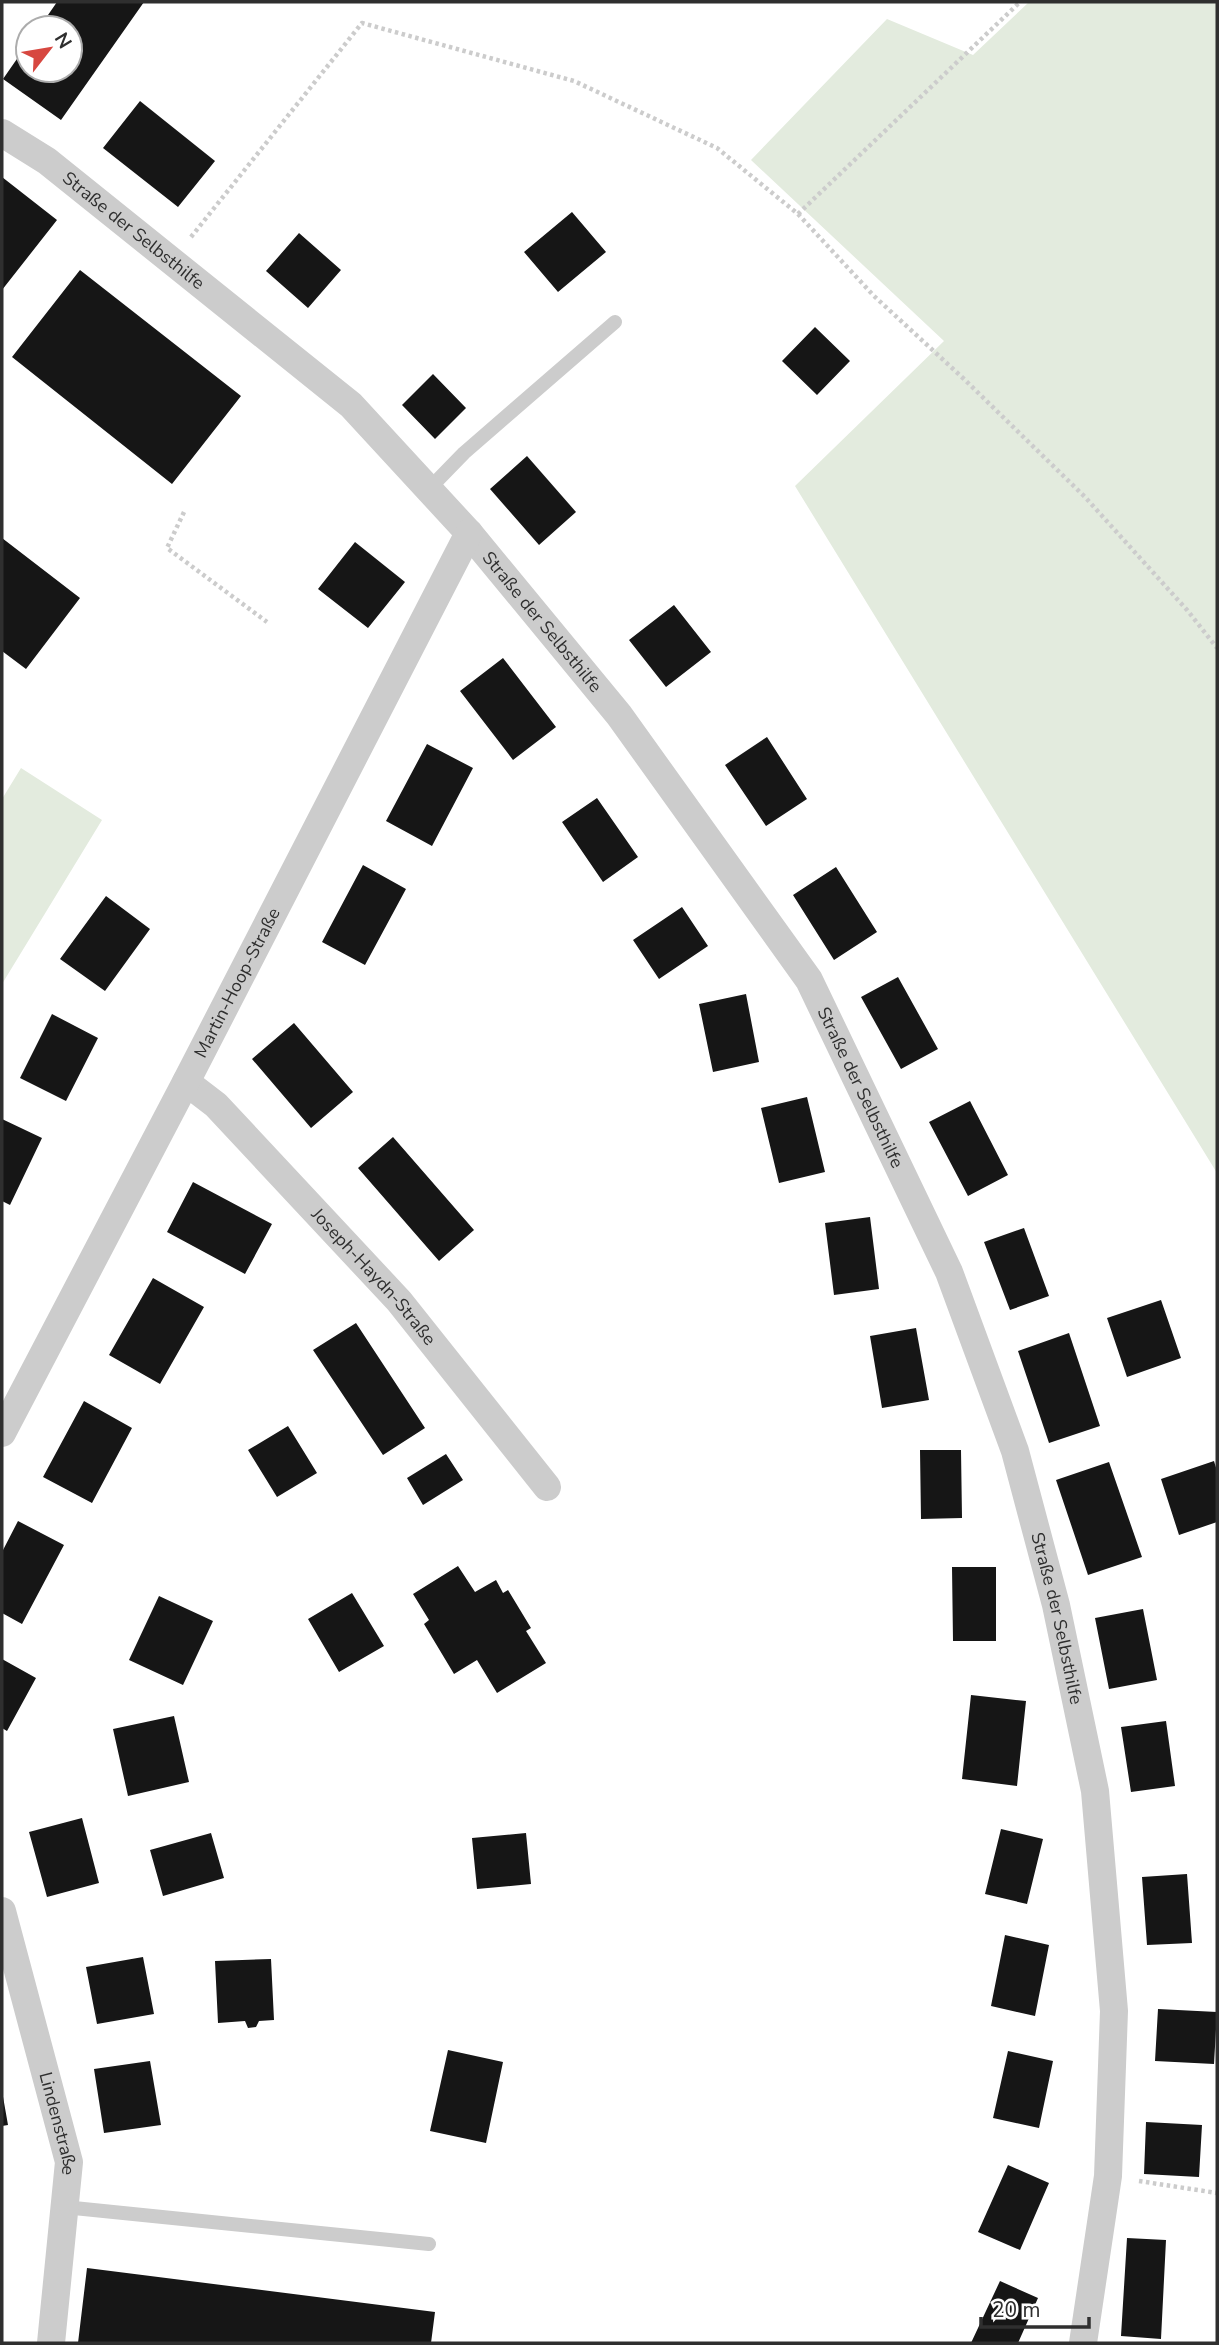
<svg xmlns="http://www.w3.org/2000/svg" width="1219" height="2345" font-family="'Nunito Sans',sans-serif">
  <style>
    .green { fill: #e3ebde }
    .building { fill: #161616 }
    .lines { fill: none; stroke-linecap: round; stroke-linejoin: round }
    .path { stroke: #ccc; stroke-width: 4.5; stroke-dasharray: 3.5 3.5; stroke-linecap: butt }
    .lane { stroke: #ccc; stroke-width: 14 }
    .street { stroke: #ccc; stroke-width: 28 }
    .labels { text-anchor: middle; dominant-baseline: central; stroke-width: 7; stroke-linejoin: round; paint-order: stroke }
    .street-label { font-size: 18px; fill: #2f2f2f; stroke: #fff }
  </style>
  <rect width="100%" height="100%" fill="#fff"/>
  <path class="green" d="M1029,2H1217V1173L795,486L944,341L751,160L887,19L973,55Z
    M21,768L102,820L2,984V799Z"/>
  <path class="building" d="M57,2H144L61,120L3,79L28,43V70H70V28H39Z
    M140,101L215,161L178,207L103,148Z
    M2,177L57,220L2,290Z
    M572,212L606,252L558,292L524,252Z
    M299,233L341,270L308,308L266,271Z
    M80,270L241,396L172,484L12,357Z
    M815,327L850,361L817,395L782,361Z
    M433,374L466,408L435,439L402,405Z
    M527,456L576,512L539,545L490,489Z
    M2,538L80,598L26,669L2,651Z
    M355,542L405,582L368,628L318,589Z
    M674,605L711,652L666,687L629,640Z
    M503,658L556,727L513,760L460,691Z
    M767,737L807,799L766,826L725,765Z
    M427,744L473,768L432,846L386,821Z
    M597,798L638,857L603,882L562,822Z
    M363,865L406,889L365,965L322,942Z
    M836,867L877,932L834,960L793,895Z
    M106,896L150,929L105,991L60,959Z
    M682,907L708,946L659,979L633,940Z
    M898,977L938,1049L901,1069L861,997Z
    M746,994L759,1062L713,1072L699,1004Z
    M52,1014L98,1038L66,1101L20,1078Z
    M294,1023L353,1092L311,1128L252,1059Z
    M807,1097L825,1172L779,1183L761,1108Z
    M970,1101L1008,1175L968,1196L929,1122Z
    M2,1119L42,1138L10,1205L2,1201Z
    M393,1137L474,1230L439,1261L358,1168Z
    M193,1182L272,1224L245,1274L167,1232Z
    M870,1217L879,1289L834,1295L825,1223Z
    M1024,1228L1049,1296L1010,1310L984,1242Z
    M153,1278L204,1307L160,1384L109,1355Z
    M1161,1300L1181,1358L1127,1377L1107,1318Z
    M356,1323L425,1428L383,1455L313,1350Z
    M916,1328L929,1400L882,1408L870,1336Z
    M1069,1333L1100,1426L1049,1443L1018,1351Z
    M84,1401L132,1428L92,1503L43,1477Z
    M288,1426L317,1473L277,1497L248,1450Z
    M920,1450H961L962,1518L921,1519Z
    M446,1454L463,1480L423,1505L407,1478Z
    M1214,1461L1217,1471V1522L1179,1535L1161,1479Z
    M1109,1462L1142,1557L1088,1575L1056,1480Z
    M18,1521L64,1545L22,1624L2,1613V1552Z
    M458,1566L475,1592L496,1580L503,1593L508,1590L531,1628L526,1631L546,1663L497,1693L477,1660L454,1674L424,1624L429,1620L413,1594Z
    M952,1567H996V1641H953Z
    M352,1593L384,1646L339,1672L308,1619Z
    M159,1596L213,1621L183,1685L129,1660Z
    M1143,1609L1157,1680L1109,1689L1095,1618Z
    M2,1659L36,1678L7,1731L2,1728Z
    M971,1695L1026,1701L1017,1786L962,1779Z
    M174,1716L189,1782L128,1796L113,1729Z
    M1166,1721L1175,1786L1131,1792L1121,1727Z
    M82,1818L99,1883L47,1897L29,1832Z
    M1001,1829L1043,1839L1027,1904L985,1894Z
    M211,1833L224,1878L163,1896L150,1850Z
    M526,1833L531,1884L477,1889L472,1838Z
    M1187,1874L1192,1943L1147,1945L1142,1877Z
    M1005,1935L1049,1945L1035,2016L991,2006Z
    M143,1957L154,2014L97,2024L86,1967Z
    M271,1959L274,2020L259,2021L256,2027L248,2028L245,2021L218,2023L215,1961Z
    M1158,2009L1217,2012L1214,2064L1155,2061Z
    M448,2050L503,2062L486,2143L430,2131Z
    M1008,2051L1053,2061L1039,2128L993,2118Z
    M150,2061L161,2125L104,2133L94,2069Z
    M2,2091L8,2125L2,2126Z
    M1146,2122L1202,2125L1199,2177L1144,2174Z
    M1008,2165L1049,2183L1020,2250L978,2232Z
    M1127,2238L1166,2240L1161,2339L1121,2336Z
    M87,2268L435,2312L431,2343H78Z
    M1000,2281L1038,2298L1018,2343H971Z"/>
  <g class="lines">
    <path class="path" d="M798,214L1020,2
      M191,237L362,23L574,81L717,148L798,214L874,296L964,379L1085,497L1187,610L1217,648
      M184,512L167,548L267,622
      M1139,2181L1217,2193"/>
    <path class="lane" d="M429,489L464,453L615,322
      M64,2207L429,2244"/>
    <g class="street">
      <path id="s1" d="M2,133L47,161L351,405L469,533L619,715L809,980L949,1272L1015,1451L1056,1605L1095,1791L1114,2011L1108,2176L1083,2343"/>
      <path id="s2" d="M186,1082L216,1105L399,1301L547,1487"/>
      <path id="s3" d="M2,1433L186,1082L469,533"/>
      <path id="s4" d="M2,1911L69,2162L51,2343"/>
    </g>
  </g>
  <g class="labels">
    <g class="street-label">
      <text stroke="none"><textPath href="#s1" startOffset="164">Straße der Selbsthilfe</textPath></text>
      <text stroke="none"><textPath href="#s1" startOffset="732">Straße der Selbsthilfe</textPath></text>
      <text stroke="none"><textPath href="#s3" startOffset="508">Martin-Hoop-Straße</textPath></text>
      <text stroke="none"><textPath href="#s1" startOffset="1298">Straße der Selbsthilfe</textPath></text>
      <text stroke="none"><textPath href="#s2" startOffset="271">Joseph-Haydn-Straße</textPath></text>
      <text stroke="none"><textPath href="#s1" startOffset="1866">Straße der Selbsthilfe</textPath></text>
      <text stroke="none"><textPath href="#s4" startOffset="220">Lindenstraße</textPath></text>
    </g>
  </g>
  <rect width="1219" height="2345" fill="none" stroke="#2f2f2f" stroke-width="7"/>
  <g transform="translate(49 49) rotate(59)"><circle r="33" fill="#ffffff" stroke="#acacac" stroke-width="2"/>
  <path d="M0-5L12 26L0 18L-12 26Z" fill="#d74740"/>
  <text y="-10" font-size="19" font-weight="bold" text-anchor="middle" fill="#2f2f2f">N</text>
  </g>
  <path d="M981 2317v10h108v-10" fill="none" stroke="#2f2f2f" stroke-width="3.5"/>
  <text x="992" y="2317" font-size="21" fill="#2f2f2f" stroke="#ffffff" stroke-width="5" paint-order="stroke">20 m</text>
</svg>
